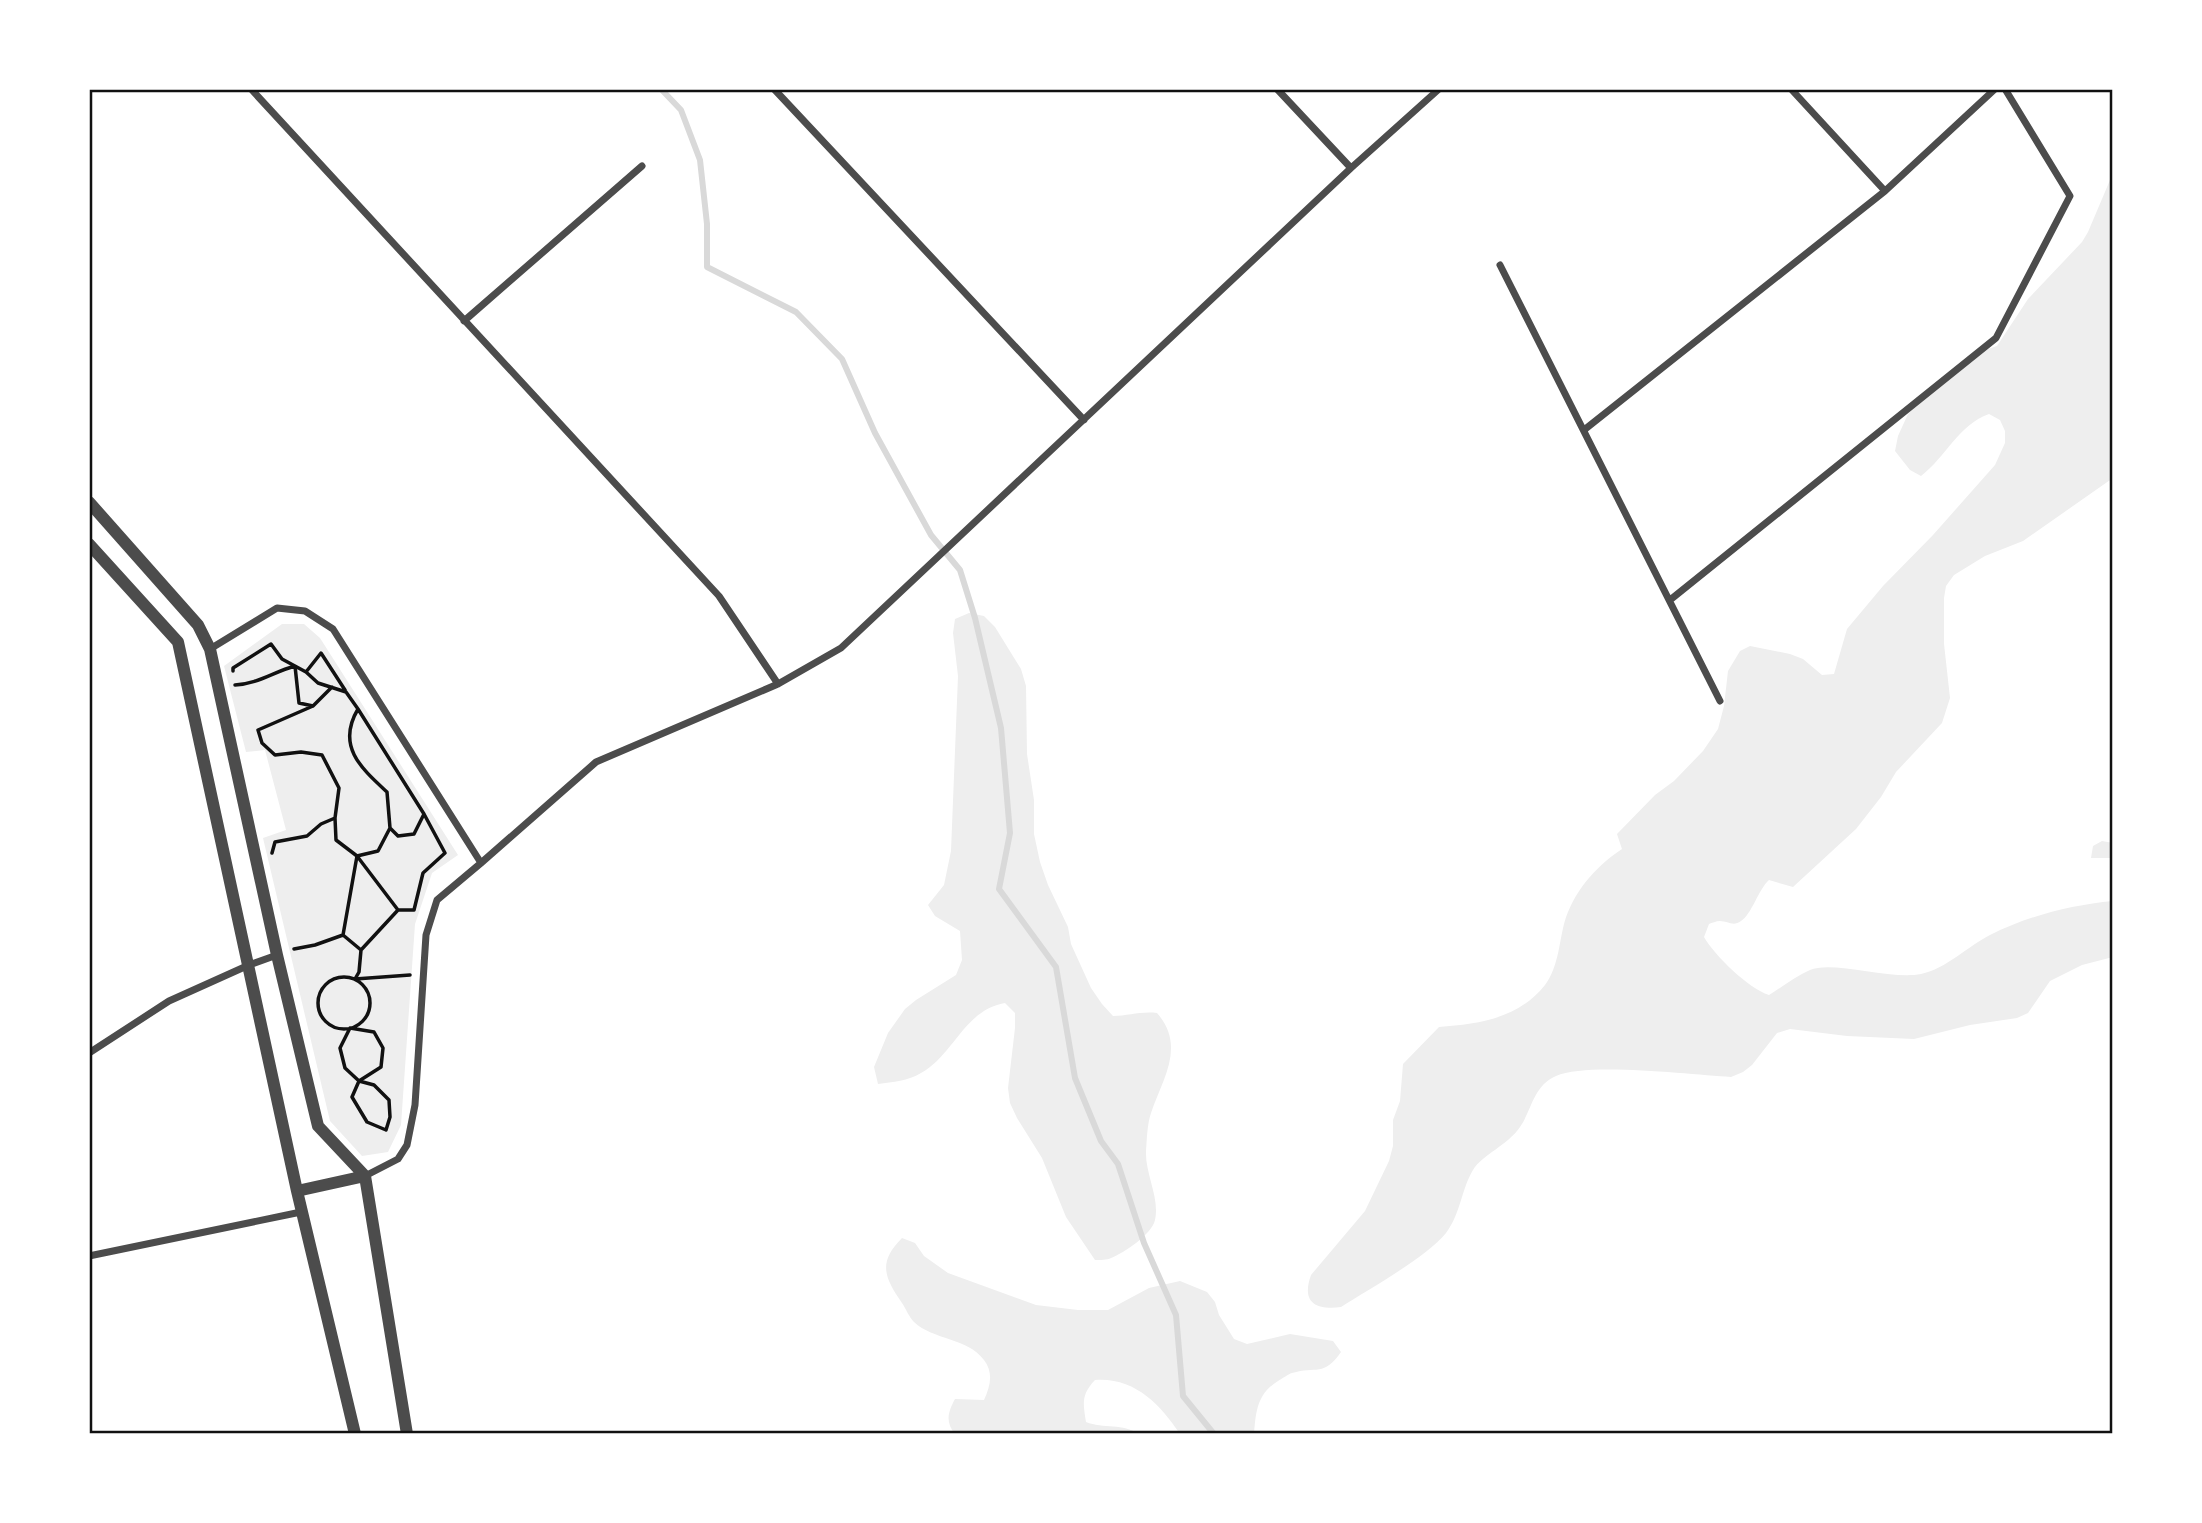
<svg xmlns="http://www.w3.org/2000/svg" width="2202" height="1523" font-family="'Varela Round',sans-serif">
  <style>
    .green { fill: #eee }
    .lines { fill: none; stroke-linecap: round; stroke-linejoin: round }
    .stream { stroke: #d9d9d9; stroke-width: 6 }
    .path { stroke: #111; stroke-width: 3.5 }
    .minor { stroke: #4c4c4c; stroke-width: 7 }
    .tertiary { stroke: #4c4c4c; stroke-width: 12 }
    .neatline { fill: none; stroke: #111; stroke-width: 2.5 }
  </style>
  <rect width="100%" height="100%" fill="#fff"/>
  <path class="green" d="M2113,173V478L2023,541L1985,556L1954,575L1946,586L1944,598V644L1950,698L1942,723L1896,772L1881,797L1856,829L1793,887L1769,880C1758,890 1752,914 1741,921C1733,927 1728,921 1720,921C1716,921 1712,923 1709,924L1704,937C1715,956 1748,988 1769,995C1782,987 1796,976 1810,970C1832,960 1890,980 1921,974C1946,969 1968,946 1990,935C2028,916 2071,905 2113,901V957L2082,965L2050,981L2028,1013L2017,1018L1970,1025L1914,1039L1847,1036L1790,1029L1777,1033L1752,1065L1743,1072L1731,1077C1692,1075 1588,1062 1556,1076C1533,1086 1532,1110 1520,1127C1508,1145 1482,1155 1473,1170C1461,1190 1461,1213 1446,1233C1427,1257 1369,1289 1341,1307C1316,1310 1301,1303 1311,1275L1365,1211L1389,1161L1393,1146V1120L1400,1101L1403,1064L1439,1027C1478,1024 1518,1019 1545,985C1558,968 1559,944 1564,924C1573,892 1595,867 1622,849L1617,834L1655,795L1674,781L1703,751L1718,729L1724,706L1728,671L1740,651L1750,646L1790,654L1803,659L1822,675L1834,674L1847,629L1883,586L1933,535L1995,465L2005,443V431L2000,420L1989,414C1958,425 1946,457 1921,476L1910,470L1895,451L1898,436L1908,414L1934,387L1985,350L1997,346L2028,299L2082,242L2088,232Z
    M969,613L984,616L995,627L1021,669L1026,686L1027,754L1034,800V834L1040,862L1048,885L1068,927L1071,944L1091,988L1102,1004L1113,1016C1128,1016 1141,1011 1157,1013C1186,1046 1163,1078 1151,1113C1147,1125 1147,1139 1146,1151C1145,1174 1160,1198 1155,1220C1152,1234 1124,1253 1111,1258C1107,1260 1100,1260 1095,1260L1066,1217L1042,1158L1017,1118L1010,1103L1008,1088L1015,1028V1013L1005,1003C964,1010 954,1055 921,1073C908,1081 893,1082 878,1084L874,1067L888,1033L905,1009L916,1000L956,975L962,960L960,931L935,916L928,905L944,885L951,851L958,676L953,633L955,619Z
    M282,624H304L320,638L458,855L432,873L415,924L401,1125L388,1152L362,1156L330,1121L263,838L286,830L265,750L246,752L224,666Z
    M2102,841L2113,843V858H2091L2093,846Z
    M902,1238L915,1243L924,1256L948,1273L1036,1305L1078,1310H1108L1149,1288L1180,1281L1207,1292L1215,1302L1219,1315L1234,1339L1247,1344L1290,1334L1333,1341L1341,1352C1324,1377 1316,1366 1292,1373C1288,1374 1282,1379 1278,1381C1257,1394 1256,1411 1254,1434H1180C1160,1404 1134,1377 1095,1380C1081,1395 1083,1403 1086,1422C1103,1429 1124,1423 1138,1434H955C945,1422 948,1412 955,1399L984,1400C990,1387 994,1373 984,1360C968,1338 933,1340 914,1322C909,1317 906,1309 902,1303C885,1278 877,1263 902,1238Z"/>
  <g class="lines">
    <path class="stream" d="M661,89L681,110L700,160L707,224V267L796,312L842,359L875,433L931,535L960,570L975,618L1001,728L1010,833L999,889L1056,967L1075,1078L1101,1141L1118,1164L1144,1243L1176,1315L1183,1396L1214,1434"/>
    <path class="path" d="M295,666L299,703L313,706L332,687
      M233,671V668L271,644L282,659L306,672L318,683L346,692L358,709C336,746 361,768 387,792L390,828L398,836L414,834L424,814
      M306,672L321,653L345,690
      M235,685C258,684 273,672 295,666
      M358,709L424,814L445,853L423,873L414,910H398L357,856L378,851L390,828
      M272,853L275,842L307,836L321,824L335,818
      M343,935L361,950L398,910
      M294,949L315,945L343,935L357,856L336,840L335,818L339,788L322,755L301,752L275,755L262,743L258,730L313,706
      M361,950L359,972L355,979L410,975
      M318 1003a26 26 0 1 1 52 0a26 26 0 1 1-52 0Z
      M359,1081L381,1067L383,1048L374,1032L350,1028L340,1048L345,1068L359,1081L374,1085L389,1100L390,1117L386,1130L367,1122L352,1097L359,1081"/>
    <path class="minor" d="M251,89L719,596L778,684
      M774,89L1084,420
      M1277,89L1351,168
      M1791,89L1885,191
      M1500,265L1720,701
      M464,321L642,166
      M1584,430L1885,191L1995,89
      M1670,600L1996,338L2070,196L2005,89
      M210,649L277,608L305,611L333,629L481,863L596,762L778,684L841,648L1351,168L1439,89
      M89,1053L169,1001L249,965L277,955
      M365,1176L398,1159L407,1145L415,1105L426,935L437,900L481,863
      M89,1256L301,1212"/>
    <path class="tertiary" d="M89,502L198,625L210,649L277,955L318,1126L365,1176L407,1434
      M89,544L178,642L297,1191L355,1434
      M297,1191L365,1176"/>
  </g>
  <rect width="2202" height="1523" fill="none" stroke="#ffffff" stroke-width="182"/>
  <rect x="91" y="91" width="2020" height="1341" class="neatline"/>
</svg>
